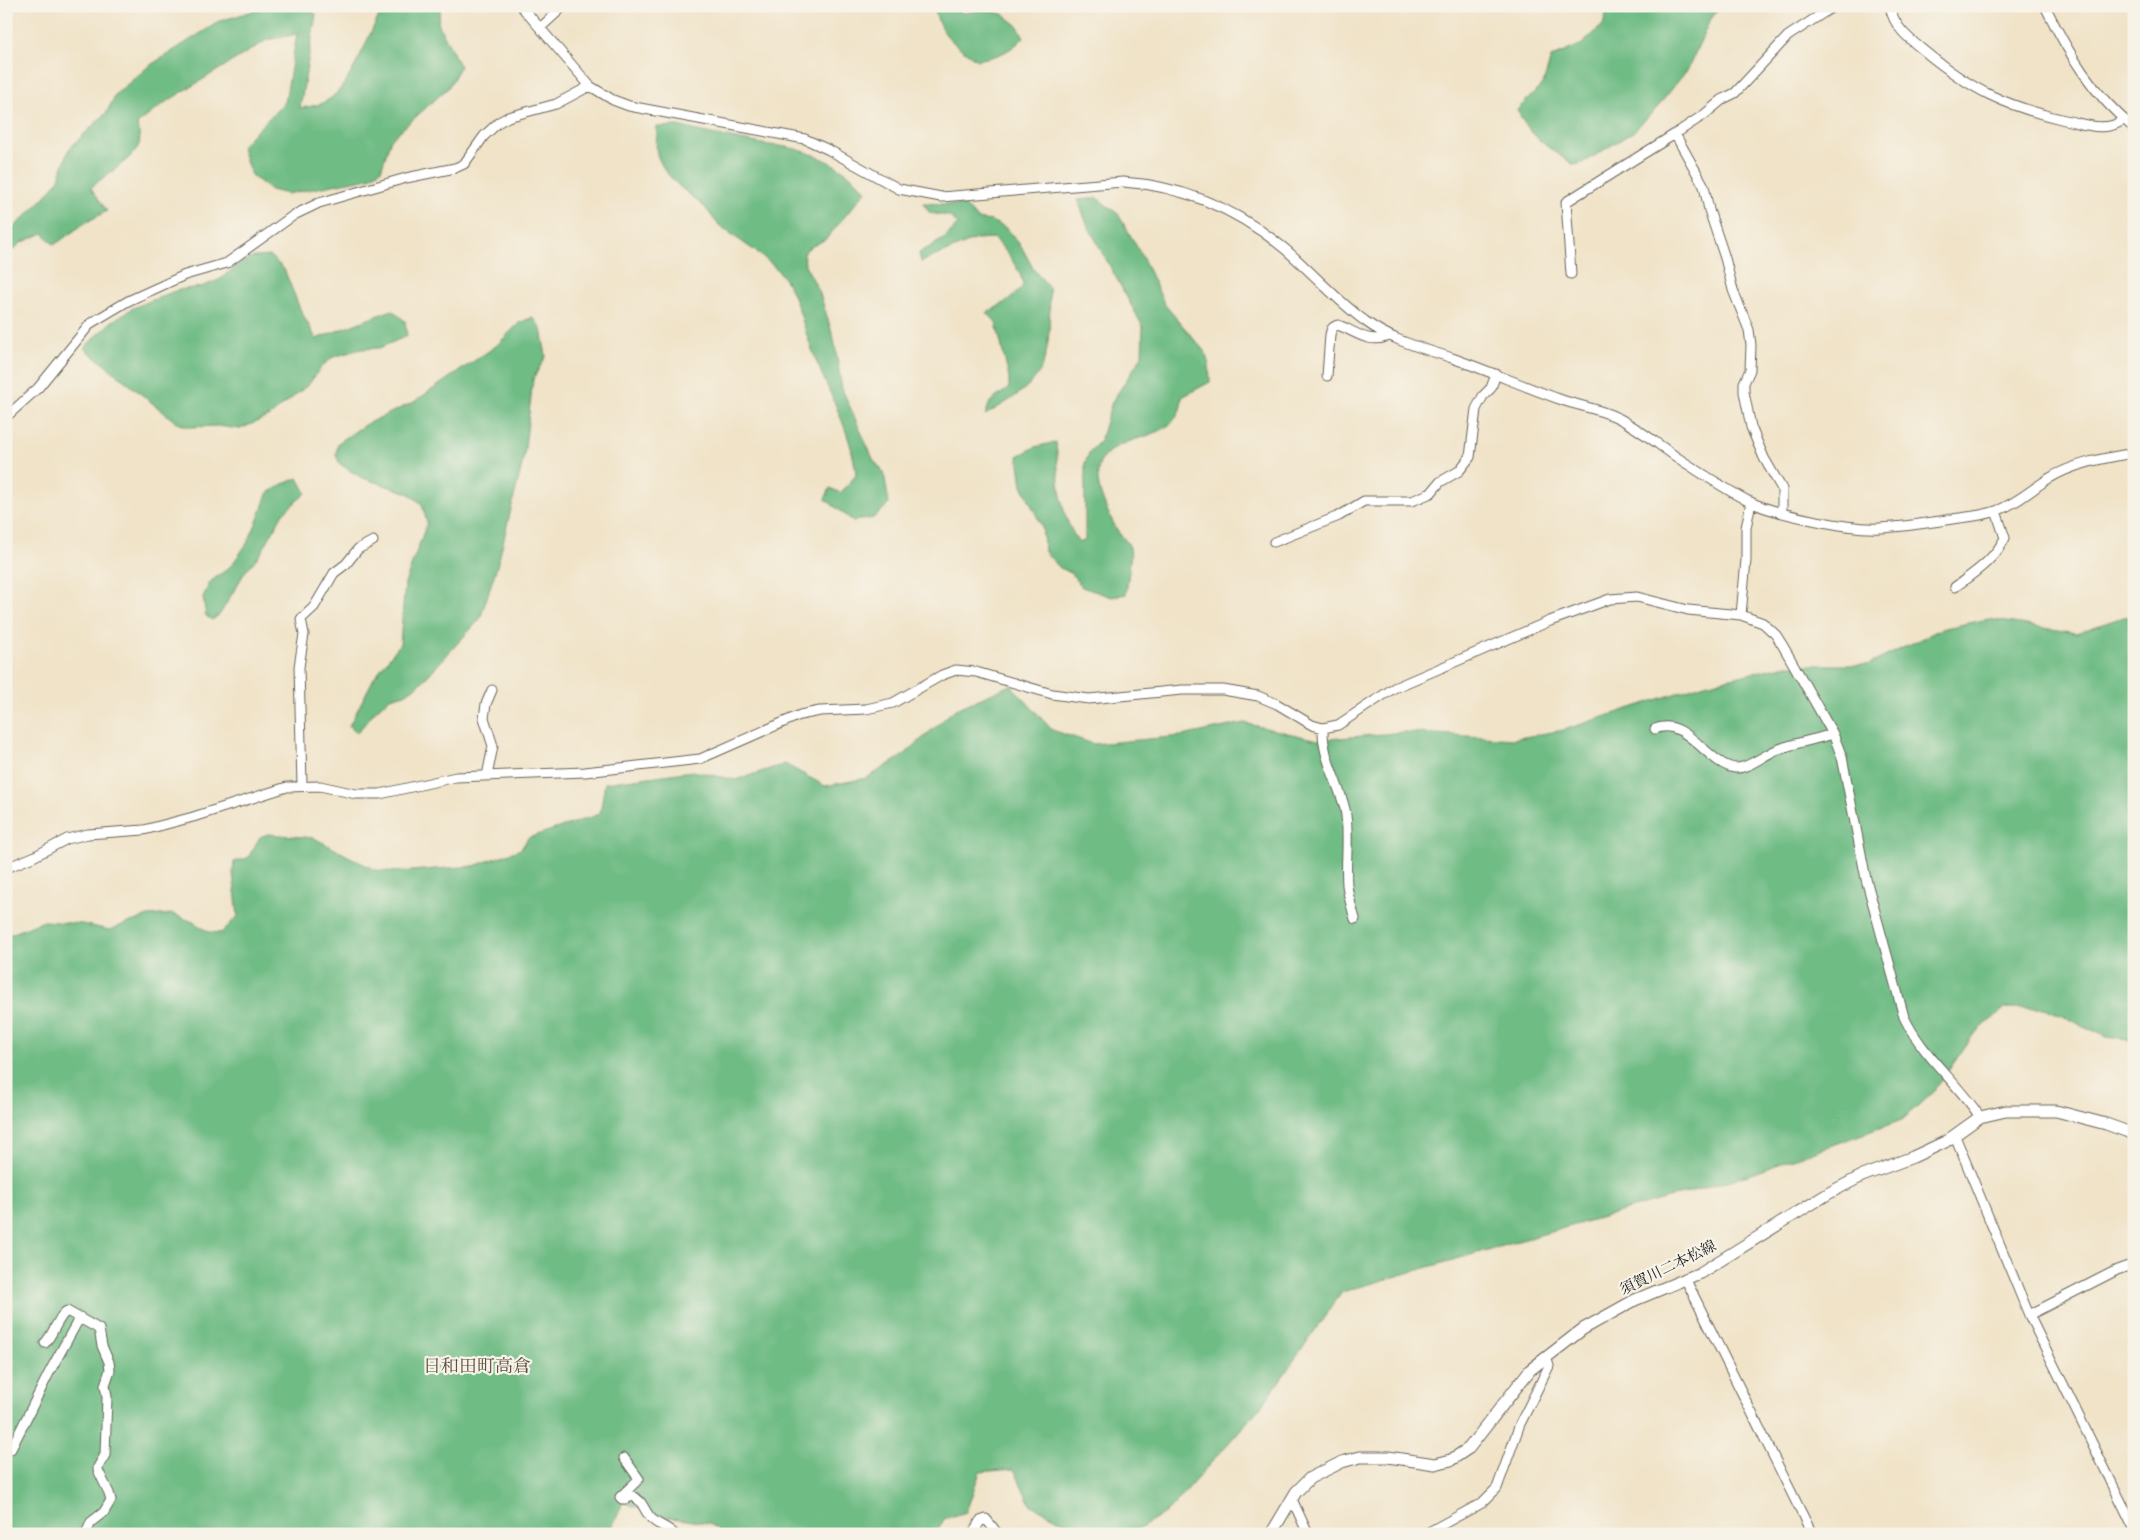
<svg xmlns="http://www.w3.org/2000/svg" width="2140" height="1540" font-family="'Libre Bodoni','Noto Serif JP',serif">
  <style>
    .forest { fill: #70bc85; stroke: #466c50 }
    .lines { fill: none; stroke-linecap: round; stroke-linejoin: round }
    .minor-casing { stroke: #666258; stroke-width: 11 }
    .major-casing { stroke: #666258; stroke-width: 13 }
    .minor { stroke: #fff; stroke-width: 9 }
    .major { stroke: #fff; stroke-width: 11 }
    .labels { text-anchor: middle; dominant-baseline: central; stroke-width: 4.5; stroke-linejoin: round; paint-order: stroke }
    .street-label { font-size: 15px; fill: #1c1c1c; stroke: #f7f3e8 }
    .quarter-label { font-size: 18px; fill: #5e4e3e; stroke: #f7f3e8 }
  </style>
  <rect width="100%" height="100%" fill="#f7f3e8"/>
  <filter id="ink" filterUnits="userSpaceOnUse"><feTurbulence type="fractalNoise" baseFrequency=".02" numOctaves="2"/><feDisplacementMap in="SourceGraphic" scale="10" xChannelSelector="R" yChannelSelector="G"/><feConvolveMatrix kernelMatrix="1 2 1 2 8 2 1 2 1" color-interpolation-filters="sRGB"/></filter>
  <filter id="wash" filterUnits="userSpaceOnUse"><feTurbulence type="fractalNoise" baseFrequency=".0096" numOctaves="4" result="noise"/><feDisplacementMap in="SourceGraphic" scale="20" xChannelSelector="R" yChannelSelector="G"/><feGaussianBlur stdDeviation="1.12" result="paint"/><feColorMatrix in="noise" values="0 0 0 0 0 0 0 0 0 0 0 0 0 0 0 0 0 1.4 0 .05"/><feComposite in="paint" operator="in"/></filter>
  <g filter="url(#wash)">
    <rect width="100%" height="100%" fill="#f0e3c8"/>
    <path class="forest" d="M270,6H301L316,14L300,108C307,107 314,106 320,104C352,93 367,32 385,6H441L438,23L460,67L448,88L391,139L381,170L369,178L287,194L271,190L251,175L241,146L285,102L297,34L267,40L166,102L137,124C138,130 141,139 139,144C133,160 104,175 91,188L107,211L85,223L54,245L43,233L21,243L6,255V235L45,197L58,181L69,149L107,112L116,94L149,66L220,21Z
      M935,6H948L963,13L985,10L1003,14L1017,25L1024,37C1009,53 998,56 977,60C957,46 937,34 935,6Z
      M1609,6H1720L1709,22L1688,69L1655,110L1633,132L1583,163L1574,165C1548,147 1533,140 1517,110L1543,84L1551,58L1582,44L1603,25Z
      M678,126C704,133 730,138 757,143C768,146 780,145 791,148C818,154 848,169 866,191L826,239L807,249L804,254L805,265L819,291L834,339L842,389L873,459L884,473L889,504L873,518L853,521L825,499L830,488L841,493L856,475C852,430 826,389 811,347C802,323 797,293 780,273C763,253 738,241 718,224C712,218 708,209 701,204C684,190 666,178 658,157C655,149 657,136 657,127Z
      M1097,198L1118,214L1141,254L1165,305L1205,352L1209,365L1210,382L1182,397C1181,445 1119,430 1101,461C1090,480 1109,516 1119,533C1122,537 1129,543 1130,548C1132,555 1127,585 1126,594L1112,597L1082,587L1071,573L1060,568L1045,552L1042,527L1022,485L1018,456L1035,447L1056,442C1059,476 1058,515 1079,542L1085,541V463L1090,451L1100,441L1112,402L1142,356L1143,327L1087,224L1078,200Z
      M923,203L965,205L977,219L991,221L1006,228L1021,246L1034,270L1049,287C1050,312 1052,358 1035,378C1022,394 1002,405 985,415L990,402L1009,388V378L996,322L987,313L1009,300L1023,286C1023,272 1004,248 994,238L976,239L921,262L919,253L945,238L958,224L949,216L930,213Z
      M270,256L284,269L300,309L316,339L392,310L405,321L407,336L379,348L361,349L333,357L321,367L309,384L270,416L240,429L218,426L190,427L177,423L84,348L111,322L133,308L177,290L201,287L219,280L240,263L254,257Z
      M533,317L541,329L546,356L533,379L524,456L498,563L480,619L421,683L405,694L390,698L376,710L357,733L349,726L374,678L400,644L405,583L427,523L422,504L408,493L360,477L340,464L336,455L338,443L366,424L414,402L496,346L519,323Z
      M298,478L306,493L283,513L261,553L245,572L220,614L212,620L206,616L203,597L210,582L231,566L248,542L259,517L267,494L283,484Z
      M2134,616V1041L2107,1037L2045,1008H2005L1973,1035L1935,1090L1902,1120L1748,1175L1342,1292L1264,1403L1169,1510L1143,1527L1122,1534H1087L1030,1504L1014,1469L980,1472L966,1512L944,1519L936,1534H724L709,1523L663,1517L623,1502L613,1526L595,1534H6V936L44,921L82,924L109,930L148,916L173,914L193,922L209,932L221,933L238,916L233,873L234,862L248,858L260,837L268,834L314,838L375,870L398,872L474,866L521,849L528,838L600,814L605,783L693,771L736,780L785,764L825,786L867,778L904,755L954,710L1011,685L1052,730L1094,744L1182,736L1244,723L1318,740L1405,732L1513,739L1564,730L1705,684L1787,665H1868L1941,629L1988,619L2076,633L2123,617Z"/>
  </g>
  <g filter="url(#ink)">
    <g class="lines">
      <defs>
        <path id="minor" d="M521,6L590,86L613,100L629,106L805,139L829,150L899,189L941,197L1123,182C1184,186 1238,210 1285,249C1312,272 1336,300 1365,321C1390,340 1422,348 1452,358C1489,371 1525,387 1562,400C1580,406 1599,409 1616,417C1636,426 1661,447 1681,460C1703,474 1725,489 1748,501C1774,514 1851,530 1880,528C1904,527 1928,523 1952,519C1966,517 1982,516 1996,511C2016,504 2031,490 2048,479C2074,463 2105,458 2134,453
          M1890,6C1893,26 1908,38 1923,50C1971,90 2005,106 2065,120C2084,124 2106,133 2123,120
          M2045,6C2068,53 2093,95 2134,128
          M540,28L564,6
          M1571,274L1566,202L1675,134
          M1327,376L1330,335C1331,329 1332,327 1338,325C1359,333 1367,344 1390,336
          M6,417L38,388L91,323L128,301L185,275L227,263L294,215L319,203L406,178L455,168L464,164L484,136L499,122L508,117L556,104L590,86
          M1782,512V489L1764,458L1751,427L1744,392V383L1750,370L1751,345L1749,330L1733,290L1725,258L1709,210L1704,186L1675,134L1705,114L1723,99L1735,93L1788,36L1834,6
          M1274,542L1339,516L1364,501H1412L1431,493L1440,482L1459,471L1470,457L1476,409L1483,396L1491,388L1496,374
          M1955,587C1975,572 1994,560 2005,538L1996,511
          M1741,615L1746,560V528L1751,502
          M1323,728C1322,758 1338,781 1345,809C1350,834 1345,860 1347,885C1348,896 1352,908 1355,919
          M1655,729C1686,716 1707,764 1735,768C1747,769 1763,756 1774,751C1792,743 1814,740 1833,734
          M487,776L493,746L484,718L486,704L492,690
          M302,785L299,667L304,634L301,619L314,607L334,573L346,564L358,549L373,541
          M6,868L33,857L67,839L88,834L144,830L193,817L287,787L320,786L356,794H380L456,777L585,772L700,759L800,715L820,711L866,709L893,703L942,675L956,670L976,672L1052,694L1089,699L1182,690H1223L1258,696L1277,704L1312,725L1323,728L1338,725L1394,688L1550,621L1610,599L1637,597L1688,610L1741,615L1763,623L1776,635L1783,646L1833,734L1842,757L1866,879L1904,1017C1922,1055 1957,1082 1980,1117
          M1955,1136L2029,1315L2134,1528
          M1685,1278L1812,1534
          M2029,1315L2117,1270L2134,1264
          M45,1343C53,1335 59,1315 67,1311L99,1329L102,1346L109,1362L110,1370L105,1385L107,1397L105,1455L98,1467V1470L109,1493L111,1500L104,1512L91,1522L86,1534
          M11,1449L50,1371L80,1317
          M624,1458L639,1479L620,1497L622,1499H626L632,1496C644,1500 644,1513 653,1520C660,1526 668,1527 674,1534
          M1292,1499L1308,1534
          M973,1534L980,1521L986,1519L998,1534
          M1425,1534L1482,1503L1497,1488L1520,1424L1549,1366L1546,1357"/>
        <path id="major" d="M1271,1534L1296,1492L1310,1478L1342,1462L1360,1457H1388L1435,1464L1451,1460L1469,1448L1530,1370L1583,1329L1635,1300L1700,1273L1831,1192L1862,1176L1913,1157L1945,1142L1980,1117L2006,1111H2056L2106,1124L2134,1134"/>
      </defs>
      <use href="#minor" class="minor-casing"/>
      <use href="#major" class="major-casing"/>
      <use href="#minor" class="minor"/>
      <use href="#major" class="major"/>
    </g>
  </g>
  <g class="labels">
    <g class="street-label">
      <text transform="translate(1668 1268) rotate(-26)">須賀川二本松線</text>
    </g>
    <g class="quarter-label">
      <text x="477" y="1366">日和田町高倉</text>
    </g>
  </g>
  <rect width="2140" height="1540" fill="none" stroke="#f7f3e8" stroke-width="25"/>
</svg>
